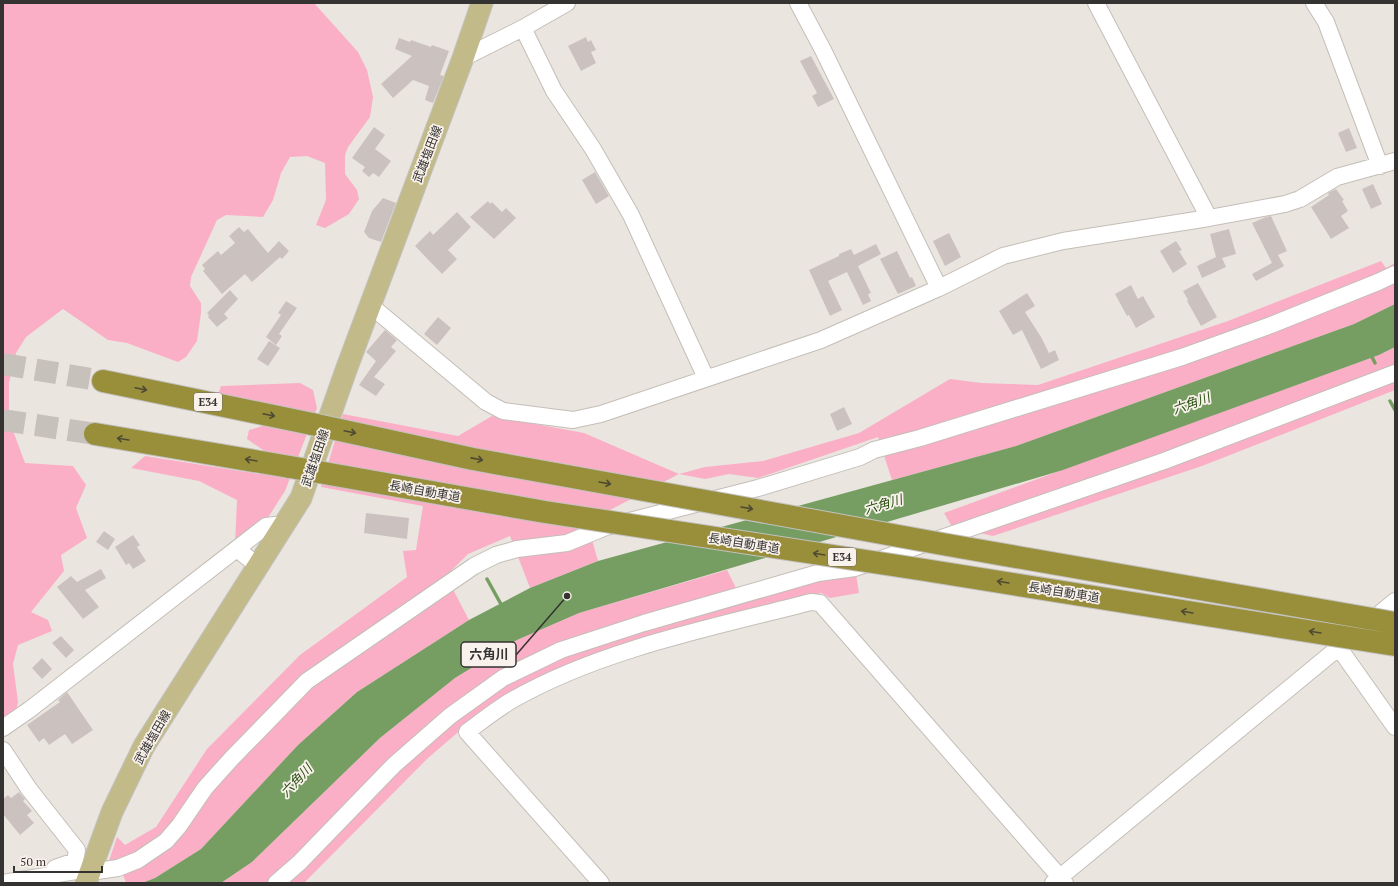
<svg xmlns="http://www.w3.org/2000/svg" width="1398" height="886" font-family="'PT Serif','Noto Sans JP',serif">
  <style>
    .green { fill: #faafc6 }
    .water { fill: #769e63 }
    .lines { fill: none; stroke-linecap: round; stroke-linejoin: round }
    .stream { stroke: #769e63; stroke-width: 3.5 }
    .building { fill: #cbc2bf }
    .highway-tunnel { stroke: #c7c1bc; stroke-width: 22; stroke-dasharray: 22 11; stroke-linecap: butt }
    .minor-casing { stroke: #c4beb8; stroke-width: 18 }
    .major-casing { stroke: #c2c2c1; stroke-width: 23 }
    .highway-casing { stroke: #c2c2c1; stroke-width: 24 }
    .minor { stroke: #fff; stroke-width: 16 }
    .major { stroke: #c2bb89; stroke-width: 21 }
    .highway { stroke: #998e3a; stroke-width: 22 }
    .highway-bridge-casing { stroke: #c2c2c1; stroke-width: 24; stroke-linecap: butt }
    .highway-bridge { stroke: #998e3a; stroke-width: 22 }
    .oneway { stroke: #4e4a33 }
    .labels { text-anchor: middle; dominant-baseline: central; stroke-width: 3.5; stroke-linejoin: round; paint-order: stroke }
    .shield { fill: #f9f2ec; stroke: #706c69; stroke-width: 1 }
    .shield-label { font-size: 11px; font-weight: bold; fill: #353331 }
    .street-label { font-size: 12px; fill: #353331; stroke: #f9f2ec }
    .water-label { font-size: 13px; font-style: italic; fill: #264d0e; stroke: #f9f2ec }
    .leader { fill: none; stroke: #353331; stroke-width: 1.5 }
    .callout-dot { fill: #353331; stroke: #f9f2ec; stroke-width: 1.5 }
    .callout { fill: #f9f2ec; stroke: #353331; stroke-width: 1.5 }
    .callout-label { font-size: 13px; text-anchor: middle; font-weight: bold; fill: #353331 }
  </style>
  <rect width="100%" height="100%" fill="#ebe5df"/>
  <path class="green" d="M3,3H314L358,52L367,70L373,97L370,117L348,147L345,155V174L357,190L359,199L349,214L325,228L316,225L326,200L325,163L307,156L290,157L281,173L273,200L263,217L226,215L217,220L191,277L190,286L201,303V313L197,341L186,357L178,362L127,343L108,340L63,309L26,337L16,353L9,383V420L25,463L73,466L86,485L76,508L87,538L61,555L64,571L31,612L48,620L52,631L18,645L13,664L18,702L16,711L3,727Z
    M1381,261L1386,268L1395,263V304L1354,324L1016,446L892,480L878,437L758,478L729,474L705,479L679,474L587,522L598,561L530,588L510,536L468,554L446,576L469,620L357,692L298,745L201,849L155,878L142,883H126L119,863L108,864L117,837L125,845L156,827L207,749L300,655L407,577L403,551L416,550L423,506L321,487L343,414L458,436L492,416L584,433L679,474L705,467L763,461L859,433L950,379L981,383L1038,385L1228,321Z
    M1395,347V390L1202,466L993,536L952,527L944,513L1379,355Z
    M300,383L313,390L317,408L285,491L267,519L235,544L237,500L199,481L131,468L145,456L259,474L269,467V454L247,439L249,430L284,420L218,395L221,386Z
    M727,570L742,600L819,576L856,574L859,593L830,598L821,593L644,640L484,710L428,758L304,883H221L252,862L380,738L455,678L517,640L579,613Z"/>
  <path class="water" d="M1395,304V347L1379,355L1063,470L579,613L517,640L455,678L380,738L252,862L221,883H142L155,878L201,849L298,745L357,692L469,620L530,588L598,561L1016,446L1354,324Z"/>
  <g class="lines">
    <path class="stream" d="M1371,355L1375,363
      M1390,401L1395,410
      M487,579L502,606"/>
  </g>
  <path class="building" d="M586,37L588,42L591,40L596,50L591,52L596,63L581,71L568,46Z
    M399,38L410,42L411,40L431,47L432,45L449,51L440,75L444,76L433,103L425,100L429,86L413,80L393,98L381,84L412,56L395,49Z
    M811,56L834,99L818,107L812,96L817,93L800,61Z
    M374,127L385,135L375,149L391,161L379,177L373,173L369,177L362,171L365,167L352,158Z
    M1349,128L1357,148L1346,152L1338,133Z
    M595,172L609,196L596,204L582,180Z
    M1373,184L1382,204L1371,209L1362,189Z
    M1336,189L1344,200L1342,201L1348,211L1341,216L1349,228L1331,239L1311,207L1329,195L1328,193Z
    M383,198L396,203L381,242L369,238L364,232L372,211Z
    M488,201L490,204L492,202L502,212L506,208L516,218L494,239L470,217Z
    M457,212L471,227L448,250L457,259L442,274L415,246L430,231L433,235Z
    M1271,216L1287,251L1278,255L1284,266L1256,281L1252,274L1272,263L1252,223L1266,217Z
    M239,227L244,232L248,229L268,253L279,241L289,251L282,259L280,257L252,282L245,274L222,294L203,271L205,269L202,265L218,251L221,255L235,243L229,236Z
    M1229,229L1236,254L1222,258L1226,267L1202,278L1197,266L1216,257L1210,234Z
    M949,233L961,257L945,266L933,241Z
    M1176,241L1182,250L1179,251L1187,264L1173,273L1160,251Z
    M876,244L881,254L858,266L871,293L868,294L871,301L863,305L847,272L828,281L842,310L830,316L809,270L839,256V254L851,249L854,255Z
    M897,251L910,278L912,277L916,286L898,294L880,259Z
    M1198,283L1217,317L1201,326L1187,301L1188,300L1183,291Z
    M1131,285L1138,299L1143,296L1155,317L1136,328L1129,315L1127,316L1115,294Z
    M230,290L238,299L224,314L228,318L217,327L208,317L209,315L207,313Z
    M1027,293L1035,306L1025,312L1041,337L1049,353L1055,350L1059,360L1041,369L1022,330L1013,335L999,311Z
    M286,301L297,308L279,334L282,336L276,345L266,337L281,315L278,313Z
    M438,317L451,328L437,345L424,334Z
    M385,330L397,340L391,347L396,351L374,377L385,384L376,396L359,385L376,361L366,352Z
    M269,341L280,348L268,366L257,359Z
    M844,407L852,424L837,431L830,414Z
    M366,513L409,518L407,539L364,533Z
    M104,531L115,539L108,550L96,542Z
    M133,535L140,545L137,547L146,561L133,569L129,563L126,565L115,547Z
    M101,569L106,578L85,590L99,607L83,619L57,587L71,576L77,582Z
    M61,636L74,650L66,658L52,643Z
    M42,658L52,669L42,679L32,668Z
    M67,692L93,730L72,744L65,734L49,745L44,738L39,742L27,725L60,702L58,700Z
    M19,792L25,799L23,801L32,811L27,815L34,823L20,835L3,814V799L8,795L11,798Z"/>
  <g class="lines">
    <path class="highway-tunnel" d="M3,364L103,381
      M3,420L95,434"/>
    <defs>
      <path id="minor" d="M798,3L823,50L939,288
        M1096,3L1209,218
        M1314,3L1326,22L1380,166
        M523,28L554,91L593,149L631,215L706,378
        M463,58L523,28L567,3
        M369,306L376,310L486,402L503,411L573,420L601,414L821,340L939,288L1003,256L1063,241L1209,218L1285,204L1300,199L1337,177L1395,161
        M237,549L258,566
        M1339,648L1395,727
        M3,728L29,710L266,526L285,524
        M3,750L29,789L77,850L75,861L55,868
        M3,883L76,871L90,872L118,868L138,860L166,841L179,826L205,788L232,758L307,681L474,566L496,555L517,549L567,543L606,527L758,488L860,457L874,450L920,438L1182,357L1271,325L1378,282L1395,274
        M276,883L299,863L394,765L450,716L503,678L561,650L644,623L818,573L855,568L1164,461L1395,373
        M601,883L467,732C482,721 498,708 514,699C602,649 714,627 811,602L820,603L1065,883
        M1053,883L1395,601"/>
      <path id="major" d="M86,883L112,812L144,746L301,498L346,370L463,58L482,3"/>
      <path id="highway" d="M103,381L312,424
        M95,434L290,467"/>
    </defs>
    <use href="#minor" class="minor-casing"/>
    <use href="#major" class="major-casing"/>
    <use href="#highway" class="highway-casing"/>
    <use href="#minor" class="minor"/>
    <use href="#major" class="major"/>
    <use href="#highway" class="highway"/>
    <defs>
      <path id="highway-bridge" d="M312,424L473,459L948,545L1395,623
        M290,467L545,512L925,570L1395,645"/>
    </defs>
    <use href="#highway-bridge" class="highway-bridge-casing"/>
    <use href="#highway-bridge" class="highway-bridge"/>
  </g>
  <defs><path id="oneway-shaft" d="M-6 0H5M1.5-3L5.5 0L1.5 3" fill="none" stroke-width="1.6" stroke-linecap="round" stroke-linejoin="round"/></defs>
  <g class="oneway">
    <use href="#oneway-shaft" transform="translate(141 389) rotate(12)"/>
    <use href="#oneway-shaft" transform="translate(269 415) rotate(12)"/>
    <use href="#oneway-shaft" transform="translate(350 432) rotate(12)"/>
    <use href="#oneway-shaft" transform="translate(123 439) rotate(-171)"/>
    <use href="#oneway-shaft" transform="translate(477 459) rotate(11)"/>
    <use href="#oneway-shaft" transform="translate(251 460) rotate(-171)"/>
    <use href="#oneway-shaft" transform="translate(605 483) rotate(10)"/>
    <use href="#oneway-shaft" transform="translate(747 508) rotate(10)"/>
    <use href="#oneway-shaft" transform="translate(819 554) rotate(-171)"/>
    <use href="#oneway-shaft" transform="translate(1003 582) rotate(-171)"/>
    <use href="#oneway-shaft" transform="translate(1187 612) rotate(-171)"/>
    <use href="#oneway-shaft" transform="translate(1315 632) rotate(-171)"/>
  </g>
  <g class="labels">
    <g class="shield">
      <rect x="194" y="393" width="28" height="18" rx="3"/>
      <rect x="828" y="548" width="28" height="18" rx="3"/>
    </g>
    <g class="shield-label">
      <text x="208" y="402">E34</text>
      <text x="842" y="557">E34</text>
    </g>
    <g class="street-label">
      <text transform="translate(427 154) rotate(-69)">武雄塩田線</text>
      <text transform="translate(315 458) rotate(-71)">武雄塩田線</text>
      <text transform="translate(425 491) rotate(10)">長崎自動車道</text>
      <text transform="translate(744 543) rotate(9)">長崎自動車道</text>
      <text transform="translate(1064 592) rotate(9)">長崎自動車道</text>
      <text transform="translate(152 737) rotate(-60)">武雄塩田線</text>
    </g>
    <g class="water-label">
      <text transform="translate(1191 403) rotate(-20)">六角川</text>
      <text transform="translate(883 504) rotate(-16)">六角川</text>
      <text transform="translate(296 780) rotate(-47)">六角川</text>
    </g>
  </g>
  <path class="leader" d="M567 596L516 655"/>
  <circle class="callout-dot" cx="567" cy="596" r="4"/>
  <rect class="callout" x="461" y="642" width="55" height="25" rx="4"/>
  <g class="callout-label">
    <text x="489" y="659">六角川</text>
  </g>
  <rect width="1398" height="886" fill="none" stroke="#353331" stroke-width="8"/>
  <path d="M14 866v6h88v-6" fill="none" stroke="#353331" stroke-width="2"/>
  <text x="20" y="866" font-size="12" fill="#353331" stroke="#f9f2ec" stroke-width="3" paint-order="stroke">50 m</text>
</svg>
